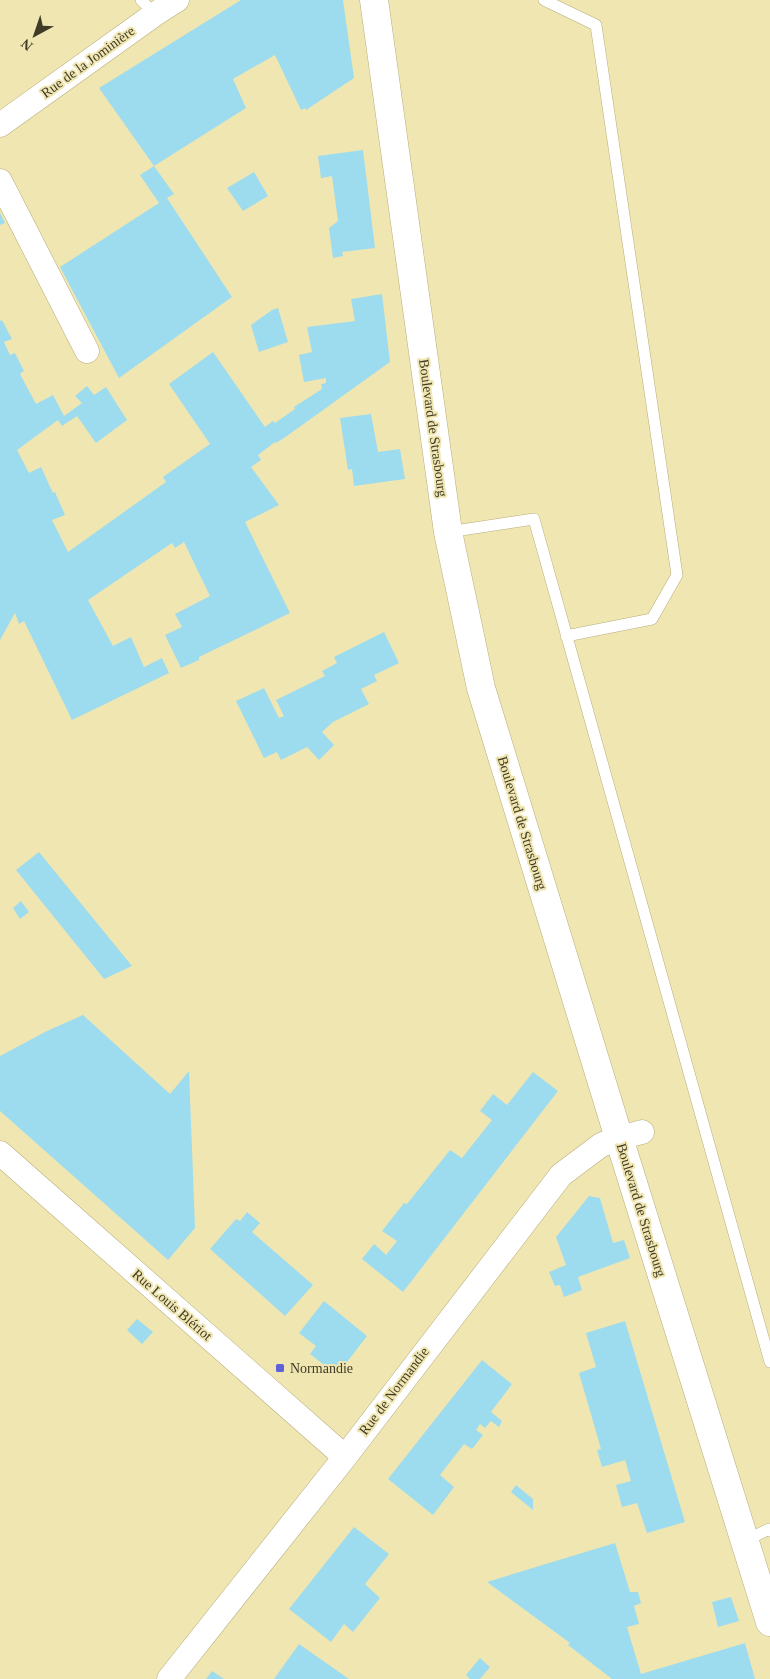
<svg xmlns="http://www.w3.org/2000/svg" width="770" height="1679" font-family="'Times New Roman',serif">
  <style>
    .building { fill: #9ddcef }
    .lines { fill: none; stroke-linecap: round; stroke-linejoin: round }
    .lane-casing { stroke: #b7ad7b; stroke-width: 12 }
    .street-casing { stroke: #b7ad7b; stroke-width: 25 }
    .secondary-casing { stroke: #b7ad7b; stroke-width: 29 }
    .lane { stroke: #fff; stroke-width: 11 }
    .street { stroke: #fff; stroke-width: 24 }
    .secondary { stroke: #fff; stroke-width: 28 }
    .poi-dot { fill: #6062db; stroke: #f0e6b2; stroke-width: 2 }
    .labels { text-anchor: middle; dominant-baseline: central; stroke-width: 4; stroke-linejoin: round; paint-order: stroke }
    .street-label { font-size: 14px; fill: #403b26; stroke: #f0e6b2 }
    .poi-label { font-size: 14px; fill: #403b26; stroke: #f0e6b2; text-anchor: start }
  </style>
  <rect width="100%" height="100%" fill="#f0e6b2"/>
  <path class="building" d="M241,0H343L354,78L306,110L305,108L301,110L275,55L233,79L246,108L154,166L99,88Z
    M363,150L375,248L342,252L343,256L333,258L329,228L338,221L332,176L321,178L318,156Z
    M154,166L174,194L167,198L232,297L119,378L60,267L159,203L140,175Z
    M254,172L268,196L243,211L227,188Z
    M0,213L5,223L0,225Z
    M382,294L390,362L284,438L276,443L275,442L258,455L261,460L251,467L279,505L245,522L290,613L199,657V660L181,668L165,635L182,627L175,614L210,596L184,542L175,548L172,543L88,600L113,646L131,637L144,667L162,658L169,673L72,720L24,621L19,624L15,613L0,640V321L2,320L12,339L4,342L10,355L15,353L24,371L20,374L36,404L53,395L64,416L82,403L75,396L87,386L94,395L106,387L127,420L96,443L77,416L62,426L58,420L17,450L29,473L41,467L53,493L55,492L65,515L52,520L68,552L166,482L163,477L210,444L169,384L213,352L265,427L273,421L275,423L295,409L294,407L322,389L321,384L326,383V378L304,382L299,355L312,352L307,327L355,321L351,299Z
    M278,308L288,342L259,352L251,325L272,310Z
    M371,414L378,452L400,449L405,479L354,486L352,469L348,470L340,418Z
    M384,632L399,663L374,675L377,681L361,689L369,704L333,722L322,732L334,745L319,760L307,747L281,760L277,752L264,758L236,701L264,688L279,718L284,716L276,700L325,676L322,671L337,663L334,657Z
    M39,852L132,966L104,979L16,870Z
    M21,901L29,912L20,919L13,908Z
    M83,1015L170,1094L189,1071L195,1228L168,1260L0,1111V1056L47,1031Z
    M533,1072L558,1091L403,1292L362,1259L374,1244L386,1255L397,1241L382,1231L404,1203L407,1204L450,1150L462,1158L492,1120L480,1111L493,1094L507,1105Z
    M589,1196L600,1198L613,1243L624,1240L630,1258L578,1277L582,1290L564,1297L560,1285L555,1286L549,1272L566,1265L556,1237Z
    M247,1212L260,1223L252,1232L313,1285L285,1316L210,1249L236,1219L240,1221Z
    M324,1301L367,1336L337,1375L310,1354L316,1346L299,1333Z
    M137,1319L153,1332L142,1344L127,1330Z
    M625,1321L685,1522L647,1533L637,1503L622,1507L616,1485L631,1481L625,1460L602,1467L597,1450L601,1449L579,1373L596,1367L586,1333Z
    M482,1360L512,1384L491,1412L502,1421L499,1427L491,1421L485,1428L480,1424L476,1430L483,1435L472,1449L464,1444L440,1475L454,1487L433,1515L388,1479Z
    M516,1485L533,1499V1510L511,1492Z
    M354,1527L389,1554L365,1584L380,1598L353,1632L344,1624L331,1642L289,1609Z
    M615,1543L630,1592H638L641,1603L634,1606L639,1624L627,1627L641,1674L745,1643L755,1679H612L568,1645L570,1643L487,1582Z
    M731,1597L739,1621L718,1627L712,1602Z
    M299,1644L349,1679H274Z
    M480,1658L490,1667L480,1679H470L466,1675Z
    M212,1671L224,1679H206Z"/>
  <g class="lines">
    <defs>
      <path id="lane" d="M141,0L155,14
        M544,0L596,25L677,575L652,619L566,636
        M448,532L534,519L770,1362
        M745,1541L769,1529L770,1531"/>
      <path id="street" d="M0,125L155,14L177,0
        M0,181L87,351
        M0,1153L345,1457
        M169,1679L345,1457L561,1175L601,1145L619,1138L642,1132"/>
      <path id="secondary" d="M374,0L448,532L481,688L619,1138L770,1622"/>
    </defs>
    <use href="#lane" class="lane-casing"/>
    <use href="#street" class="street-casing"/>
    <use href="#secondary" class="secondary-casing"/>
    <use href="#lane" class="lane"/>
    <use href="#street" class="street"/>
    <use href="#secondary" class="secondary"/>
  </g>
  <rect class="poi-dot" x="275" y="1363" width="10" height="10" rx="2.5"/>
  <g class="labels">
    <g class="street-label">
      <text transform="translate(88 62) rotate(-36)">Rue de la Jominière</text>
      <text transform="translate(433 428) rotate(82)">Boulevard de Strasbourg</text>
      <text transform="translate(522 823) rotate(73)">Boulevard de Strasbourg</text>
      <text transform="translate(641 1210) rotate(73)">Boulevard de Strasbourg</text>
      <text transform="translate(172 1305) rotate(41)">Rue Louis Blériot</text>
      <text transform="translate(394 1391) rotate(-53)">Rue de Normandie</text>
    </g>
    <g class="poi-label">
      <text x="290" y="1368">Normandie</text>
    </g>
  </g>
  <g transform="translate(35 35) rotate(220)" stroke="#f0e6b2" stroke-width="4" paint-order="stroke">
  <path d="M0-4L9 19L0 12L-9 19Z" fill="#403b26"/>
  <text y="-8" font-size="14" font-weight="bold" text-anchor="middle" fill="#403b26">N</text>
  </g>
</svg>
